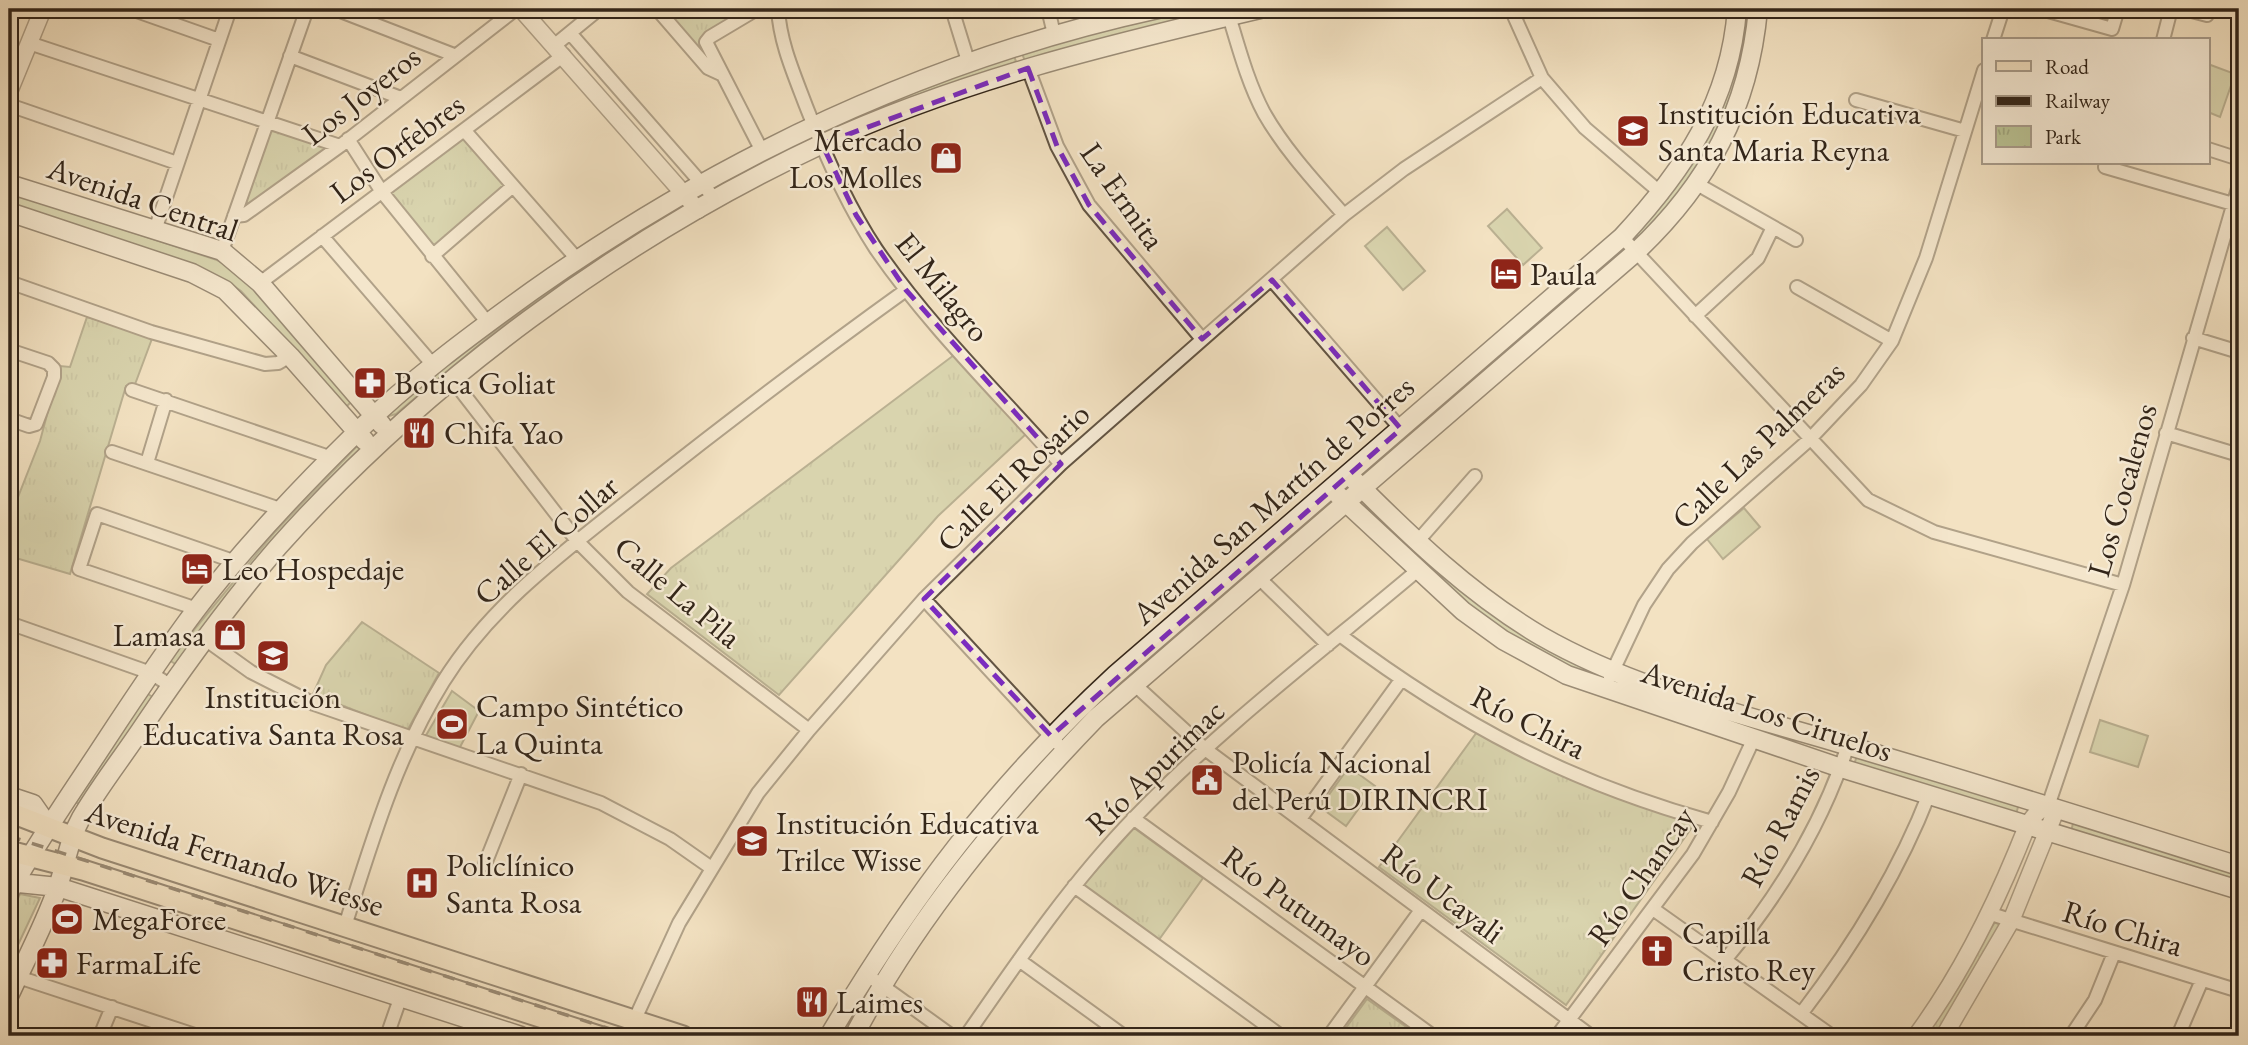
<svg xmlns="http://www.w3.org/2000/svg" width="2248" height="1045" font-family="'EB Garamond',serif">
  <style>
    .grass { fill: #bac394; stroke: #767456; stroke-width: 2 }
    .park { fill: url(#park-tufts); stroke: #767456; stroke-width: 2 }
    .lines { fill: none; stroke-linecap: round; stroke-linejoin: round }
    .minor-casing { stroke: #625443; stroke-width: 16 }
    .tertiary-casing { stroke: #625443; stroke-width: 19 }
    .secondary-casing { stroke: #322519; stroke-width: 21 }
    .primary-casing { stroke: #322519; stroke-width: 23 }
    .minor { stroke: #f7ecd7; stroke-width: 12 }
    .tertiary { stroke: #f7ecd7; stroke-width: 16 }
    .secondary { stroke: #f7ecd7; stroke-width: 18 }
    .primary { stroke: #f3e2c2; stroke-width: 19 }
    .rail { stroke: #322519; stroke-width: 3.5; stroke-dasharray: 12 12; stroke-linecap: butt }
    .marked { fill: none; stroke: #7b2cbf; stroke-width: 5; stroke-dasharray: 14 9; stroke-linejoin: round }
    .labels { text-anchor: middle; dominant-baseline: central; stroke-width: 5; stroke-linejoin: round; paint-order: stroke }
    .street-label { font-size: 32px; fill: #322519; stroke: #f7ecd7 }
    .poi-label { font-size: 32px; fill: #322519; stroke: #f7ecd7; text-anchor: start }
  </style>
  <defs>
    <pattern id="park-tufts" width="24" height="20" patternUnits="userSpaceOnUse" patternTransform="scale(1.75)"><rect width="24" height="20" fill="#bac394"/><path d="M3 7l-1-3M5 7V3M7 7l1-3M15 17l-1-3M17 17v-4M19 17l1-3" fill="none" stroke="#a0a77f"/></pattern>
  </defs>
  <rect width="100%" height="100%" fill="#f3e2c2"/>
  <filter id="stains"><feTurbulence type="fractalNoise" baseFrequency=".00286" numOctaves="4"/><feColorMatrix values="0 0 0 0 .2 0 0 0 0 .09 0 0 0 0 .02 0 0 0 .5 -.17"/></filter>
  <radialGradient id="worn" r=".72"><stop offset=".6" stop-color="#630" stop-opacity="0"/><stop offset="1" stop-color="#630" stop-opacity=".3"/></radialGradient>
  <path class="grass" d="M1195,9H1228L1025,61L1021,51Z
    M1744,9H1754L1738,88L1699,171L1640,239L1634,232L1678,183L1697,154Z
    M1014,55L1016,62L830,133L826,124Z
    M2208,64L2235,74L2220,117L2208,112Z
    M9,192L217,260L238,271L355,398L346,407L241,291L228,282L199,267L9,203Z
    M683,198L689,205L547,294L497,330L396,414L389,416L388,412L457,351Z
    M1507,209L1542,248L1523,265L1488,226Z
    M1387,227L1425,271L1403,290L1365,246Z
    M1502,348L1507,355L1370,475L1365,474L1363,468Z
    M359,444L363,447L291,523L177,665L169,660L274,533Z
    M1332,498L1334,502L1069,739L1062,731Z
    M1366,503L1593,671L1588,681L1518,644L1427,574L1364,510Z
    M1744,508L1760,527L1723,559L1707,539Z
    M452,691L479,711L459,749L425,737Z
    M146,693L153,697L82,806L74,801Z
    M2100,720L2148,736L2138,767L2090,752Z
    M1858,754L2019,804L2016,814L1854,764Z
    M1349,767L1375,786L1346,826L1320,807Z
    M2074,820L2239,871V883L2071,831Z"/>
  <path class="park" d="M658,9H723L748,13L702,47L709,62Z
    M268,127L324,145L326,148L248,208H242Z
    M463,137L505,186L432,250L387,196Z
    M87,317L153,336L134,387L126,386L70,574L9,556V520L40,441L60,366L70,367Z
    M954,355L1027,433L938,516L779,695L647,594L671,568Z
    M362,622L439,673L407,731L313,694L326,665Z
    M1477,732L1601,791L1695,823L1566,1005L1379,867Z
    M1134,828L1203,878L1158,941L1083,885Z
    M20,894L40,898L9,964V918Z
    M1995,922L2002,926L1940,1036H1922Z
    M1367,999L1419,1036H1340Z"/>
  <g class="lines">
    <defs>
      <path id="minor" d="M131,9L219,40
        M335,9L454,55
        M657,9L708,68L721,74
        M757,9L710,37L706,42L762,151
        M768,9H796
        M778,9C780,43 794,74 806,106C825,155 847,205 876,249C929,326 999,394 1061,464
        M952,9L968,61
        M1048,9L1054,34
        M1511,9L1542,78L1585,128L1662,194
        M2041,9L2112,29L2118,9
        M2184,9L2207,15
        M1229,16C1239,49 1248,83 1264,113C1285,150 1316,183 1344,215
        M570,33L716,200
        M1993,40L2003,9
        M2163,40L2171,9
        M29,43L340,146
        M555,45L599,9
        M290,56L401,98
        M1028,68L1057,146L1089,205L1202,339
        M1856,100L1965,131
        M9,105L177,163
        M465,131L577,259
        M348,139L382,192L488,323
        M2208,149L2239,159
        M2105,167L2233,204
        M1697,184L1796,240
        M234,216L244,215L340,146L516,9
        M155,230L230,9
        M322,236L434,366
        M1622,237L1868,500L1934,532L2123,585
        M222,251L307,9
        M432,256L513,186
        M1272,280L1401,429
        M9,282L151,332L265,364L278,363L290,356
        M260,283L564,55
        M1797,287L1892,341
        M1695,316L1758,258L1773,227
        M2193,338L2239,352
        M9,350L48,363L54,369V377L36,424L29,426L9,419
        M452,379L578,542L628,592L809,730
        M132,390L332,458
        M2166,433L2239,455
        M112,452L283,510
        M147,463L166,400
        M9,489V506
        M1417,542L1475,476
        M1259,578L1328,645
        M924,599L1057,743
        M197,609L79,569L97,514L236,562
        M9,623L151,673L171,686
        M1340,635C1460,725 1568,782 1712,822
        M205,639L251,672L314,704L601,803L670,839L710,867
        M1610,677L1644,605L1668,569L1692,543L1809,440L1861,385L1892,341L1926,258L1984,70
        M1134,684L1205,749L1591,1036
        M2048,806L2123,585L2239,185
        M1133,818L1433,1036
        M1300,819L1401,680
        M485,864L521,774
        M1074,886L1281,1036
        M1653,909L1832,1036
        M1991,914L2239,991
        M345,926C372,841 396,758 443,682C493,601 572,546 644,488C730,420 817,354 906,290
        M1019,960L1124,1036
        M1725,960C1779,895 1822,826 1848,745
        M9,974L198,1036
        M866,974L952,1036
        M1801,1014C1853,946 1898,874 1929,794
        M635,1019L679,923L758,793L809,730L924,599L1061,464L1344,215L1404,169L1542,78
        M100,1036L112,1007
        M387,1036L401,996
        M966,1036C1018,961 1070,884 1134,818C1221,727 1322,651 1418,570
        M1329,1036L1421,910
        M1557,1036L1693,854L1729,792L1754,738
        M2071,1036L2095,1000L2114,953
        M2178,1036L2202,980"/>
      <path id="tertiary" d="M521,9L698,210
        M9,92L43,9
        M1916,1036C1958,979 1989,918 2016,853C2024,835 2029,813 2048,806L2054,815L2011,921L1944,1036"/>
      <path id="secondary" d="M9,184L222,251L260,283L382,425
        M9,212L192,273L225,290L290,356L365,441
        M1354,480C1412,538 1470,594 1541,636C1635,690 1746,715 1849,746C1980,784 2109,825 2239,866
        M1339,496L1463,611L1503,640L1567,675L1841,768L2239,890
        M9,796L33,804L49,827
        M9,882L58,887L521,1036
        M9,893C34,847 64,804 93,760C126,710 159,659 195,611C243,548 300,488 356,433C410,380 471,335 532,291C723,156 929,59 1158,9
        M9,996C25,961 44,926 57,889C66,865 68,841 81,818C99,787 122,758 142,728C184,666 229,604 278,547C425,382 620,239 820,145C960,80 1111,44 1260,9
        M829,1036C912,896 995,786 1115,675L1622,237C1684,170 1730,102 1737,9
        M854,1036C916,918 1004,813 1096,718L1636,252C1708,184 1749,109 1758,9"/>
      <path id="primary" d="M9,812L102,848L683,1036
        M9,851L83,870L599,1036"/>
    </defs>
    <use href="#minor" class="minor-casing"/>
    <use href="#tertiary" class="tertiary-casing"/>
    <use href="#secondary" class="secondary-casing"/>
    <use href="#primary" class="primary-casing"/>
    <use href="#minor" class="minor"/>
    <use href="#tertiary" class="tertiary"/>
    <use href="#secondary" class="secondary"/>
    <use href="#primary" class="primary"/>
    <path class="rail" d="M9,836L632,1036"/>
  </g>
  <path d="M0 0H2248V1045H0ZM1028,68L1057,146L1089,205L1202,339L1272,280L1401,429L1051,736L924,599L1061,464L906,290L856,215L822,144Z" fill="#f3e2c2" fill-opacity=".55" fill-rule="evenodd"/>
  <path class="marked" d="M1028,68L1057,146L1089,205L1202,339L1272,280L1401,429L1051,736L924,599L1061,464L906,290L856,215L822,144Z"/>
  <defs>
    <symbol id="school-square" viewBox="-11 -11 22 22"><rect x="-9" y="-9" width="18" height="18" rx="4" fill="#8f2418" stroke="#f7ecd7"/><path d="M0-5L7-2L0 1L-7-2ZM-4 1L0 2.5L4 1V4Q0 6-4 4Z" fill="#fff"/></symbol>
    <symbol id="shop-square" viewBox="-11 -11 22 22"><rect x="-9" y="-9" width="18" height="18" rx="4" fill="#8f2418" stroke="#f7ecd7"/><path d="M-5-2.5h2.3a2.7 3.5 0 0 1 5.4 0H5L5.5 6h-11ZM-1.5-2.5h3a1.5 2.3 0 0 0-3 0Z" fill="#fff"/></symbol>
    <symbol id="hotel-square" viewBox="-11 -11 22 22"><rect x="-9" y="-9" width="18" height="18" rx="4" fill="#8f2418" stroke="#f7ecd7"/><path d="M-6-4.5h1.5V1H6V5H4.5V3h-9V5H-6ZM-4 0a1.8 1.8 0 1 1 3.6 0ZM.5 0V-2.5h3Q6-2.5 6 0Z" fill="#fff"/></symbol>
    <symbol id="pharmacy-square" viewBox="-11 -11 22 22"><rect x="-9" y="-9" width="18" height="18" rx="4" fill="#8f2418" stroke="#f7ecd7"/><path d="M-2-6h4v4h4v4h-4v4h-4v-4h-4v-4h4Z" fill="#fff"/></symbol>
    <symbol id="restaurant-square" viewBox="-11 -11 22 22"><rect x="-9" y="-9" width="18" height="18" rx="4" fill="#8f2418" stroke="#f7ecd7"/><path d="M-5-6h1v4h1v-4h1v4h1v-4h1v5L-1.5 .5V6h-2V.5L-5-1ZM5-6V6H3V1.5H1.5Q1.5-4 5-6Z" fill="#fff"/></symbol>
    <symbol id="stadium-square" viewBox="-11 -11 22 22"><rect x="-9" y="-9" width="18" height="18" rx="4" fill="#8f2418" stroke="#f7ecd7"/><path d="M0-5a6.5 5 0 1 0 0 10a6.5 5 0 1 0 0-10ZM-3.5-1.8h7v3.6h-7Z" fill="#fff"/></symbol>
    <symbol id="civic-square" viewBox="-11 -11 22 22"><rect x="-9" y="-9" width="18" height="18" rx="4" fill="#8f2418" stroke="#f7ecd7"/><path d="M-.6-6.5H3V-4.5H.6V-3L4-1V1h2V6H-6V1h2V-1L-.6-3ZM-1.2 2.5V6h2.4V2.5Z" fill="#fff"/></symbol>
    <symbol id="hospital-square" viewBox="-11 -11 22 22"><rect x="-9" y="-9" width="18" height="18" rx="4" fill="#8f2418" stroke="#f7ecd7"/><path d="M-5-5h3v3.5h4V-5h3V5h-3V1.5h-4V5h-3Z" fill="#fff"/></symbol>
    <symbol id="church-square" viewBox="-11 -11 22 22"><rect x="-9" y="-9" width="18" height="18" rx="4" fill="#8f2418" stroke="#f7ecd7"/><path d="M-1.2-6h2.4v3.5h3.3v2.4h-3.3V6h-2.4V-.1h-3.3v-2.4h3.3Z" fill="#fff"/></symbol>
  </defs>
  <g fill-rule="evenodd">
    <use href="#school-square" x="1614" y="112" width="38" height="38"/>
    <use href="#shop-square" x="927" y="139" width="38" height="38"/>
    <use href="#hotel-square" x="1487" y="255" width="38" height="38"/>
    <use href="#pharmacy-square" x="351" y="364" width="38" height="38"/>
    <use href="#restaurant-square" x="400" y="414" width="38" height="38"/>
    <use href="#hotel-square" x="178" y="550" width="38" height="38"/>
    <use href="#shop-square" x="211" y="616" width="38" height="38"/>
    <use href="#school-square" x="254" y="637" width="38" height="38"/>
    <use href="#stadium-square" x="433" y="705" width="38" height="38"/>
    <use href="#civic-square" x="1188" y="761" width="38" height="38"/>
    <use href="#school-square" x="733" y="822" width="38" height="38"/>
    <use href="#hospital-square" x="403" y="864" width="38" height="38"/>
    <use href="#stadium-square" x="48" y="900" width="38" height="38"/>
    <use href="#church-square" x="1638" y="932" width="38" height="38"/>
    <use href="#pharmacy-square" x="33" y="944" width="38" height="38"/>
    <use href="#restaurant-square" x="793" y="983" width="38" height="38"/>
  </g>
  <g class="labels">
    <g class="street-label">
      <text transform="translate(361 95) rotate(-38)">Los Joyeros</text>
      <text transform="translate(397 148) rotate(-37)">Los Orfebres</text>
      <text transform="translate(1123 196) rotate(55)">La Ermita</text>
      <text transform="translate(143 199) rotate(19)">Avenida Central</text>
      <text transform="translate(943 287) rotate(51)">El Milagro</text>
      <text transform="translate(1758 445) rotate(-44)">Calle Las Palmeras</text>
      <text transform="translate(1013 477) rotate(-44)">Calle El Rosario</text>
      <text transform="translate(2122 490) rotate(-74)">Los Cocalenos</text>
      <text transform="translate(1273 500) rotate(-41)">Avenida San Martín de Porres</text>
      <text transform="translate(546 540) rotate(-41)">Calle El Collar</text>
      <text transform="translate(678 592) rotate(40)">Calle La Pila</text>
      <text transform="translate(1767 711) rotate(18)">Avenida Los Ciruelos</text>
      <text transform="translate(1529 722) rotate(27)">Río Chira</text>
      <text transform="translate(1155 767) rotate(-44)">Río Apurimac</text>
      <text transform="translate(1780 826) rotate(-62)">Río Ramis</text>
      <text transform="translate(235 858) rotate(18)">Avenida Fernando Wiesse</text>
      <text transform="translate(1641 876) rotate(-55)">Río Chancay</text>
      <text transform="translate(1443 893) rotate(37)">Río Ucayali</text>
      <text transform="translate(1299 906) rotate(36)">Río Putumayo</text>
      <text transform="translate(2123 928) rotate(17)">Río Chira</text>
    </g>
    <g class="poi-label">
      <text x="1658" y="113">Institución Educativa<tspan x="1658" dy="37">Santa Maria Reyna</tspan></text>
      <text x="922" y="140" text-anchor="end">Mercado<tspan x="922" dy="37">Los Molles</tspan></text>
      <text x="1530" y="274">Paula</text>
      <text x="394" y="383">Botica Goliat</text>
      <text x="444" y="433">Chifa Yao</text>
      <text x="222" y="569">Leo Hospedaje</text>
      <text x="205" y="635" text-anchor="end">Lamasa</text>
      <text x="273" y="697" text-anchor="middle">Institución<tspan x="273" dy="37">Educativa Santa Rosa</tspan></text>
      <text x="476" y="706">Campo Sintético<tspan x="476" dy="37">La Quinta</tspan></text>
      <text x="1232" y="762">Policía Nacional<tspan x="1232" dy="37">del Perú DIRINCRI</tspan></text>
      <text x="776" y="823">Institución Educativa<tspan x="776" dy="37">Trilce Wisse</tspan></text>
      <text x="446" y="865">Policlínico<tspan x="446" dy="37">Santa Rosa</tspan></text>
      <text x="92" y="919">MegaForce</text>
      <text x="1682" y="933">Capilla<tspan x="1682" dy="37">Cristo Rey</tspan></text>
      <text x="76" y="963">FarmaLife</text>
      <text x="836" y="1002">Laimes</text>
    </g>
  </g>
  <rect width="2248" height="1045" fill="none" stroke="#f3e2c2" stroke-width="35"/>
  <rect x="10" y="10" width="2227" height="1024" fill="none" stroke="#322519" stroke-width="3.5"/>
  <rect x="18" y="18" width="2213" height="1010" fill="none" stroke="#322519" stroke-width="2"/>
  <rect x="1982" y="38" width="228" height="126" fill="#f7ecd7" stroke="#a89c8b" stroke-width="2"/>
  <rect x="1996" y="61" width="35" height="10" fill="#f3e2c2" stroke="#a89c8b" stroke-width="2"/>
  <text x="2045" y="74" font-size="21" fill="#322519">Road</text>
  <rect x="1996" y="96" width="35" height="10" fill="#322519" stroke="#a89c8b" stroke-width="2"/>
  <text x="2045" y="108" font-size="21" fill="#322519">Railway</text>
  <rect x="1996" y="126" width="35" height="21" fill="url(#park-tufts)" stroke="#a89c8b" stroke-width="2"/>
  <text x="2045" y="144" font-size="21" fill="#322519">Park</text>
  <rect width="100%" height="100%" filter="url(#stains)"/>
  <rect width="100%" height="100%" fill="url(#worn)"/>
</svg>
